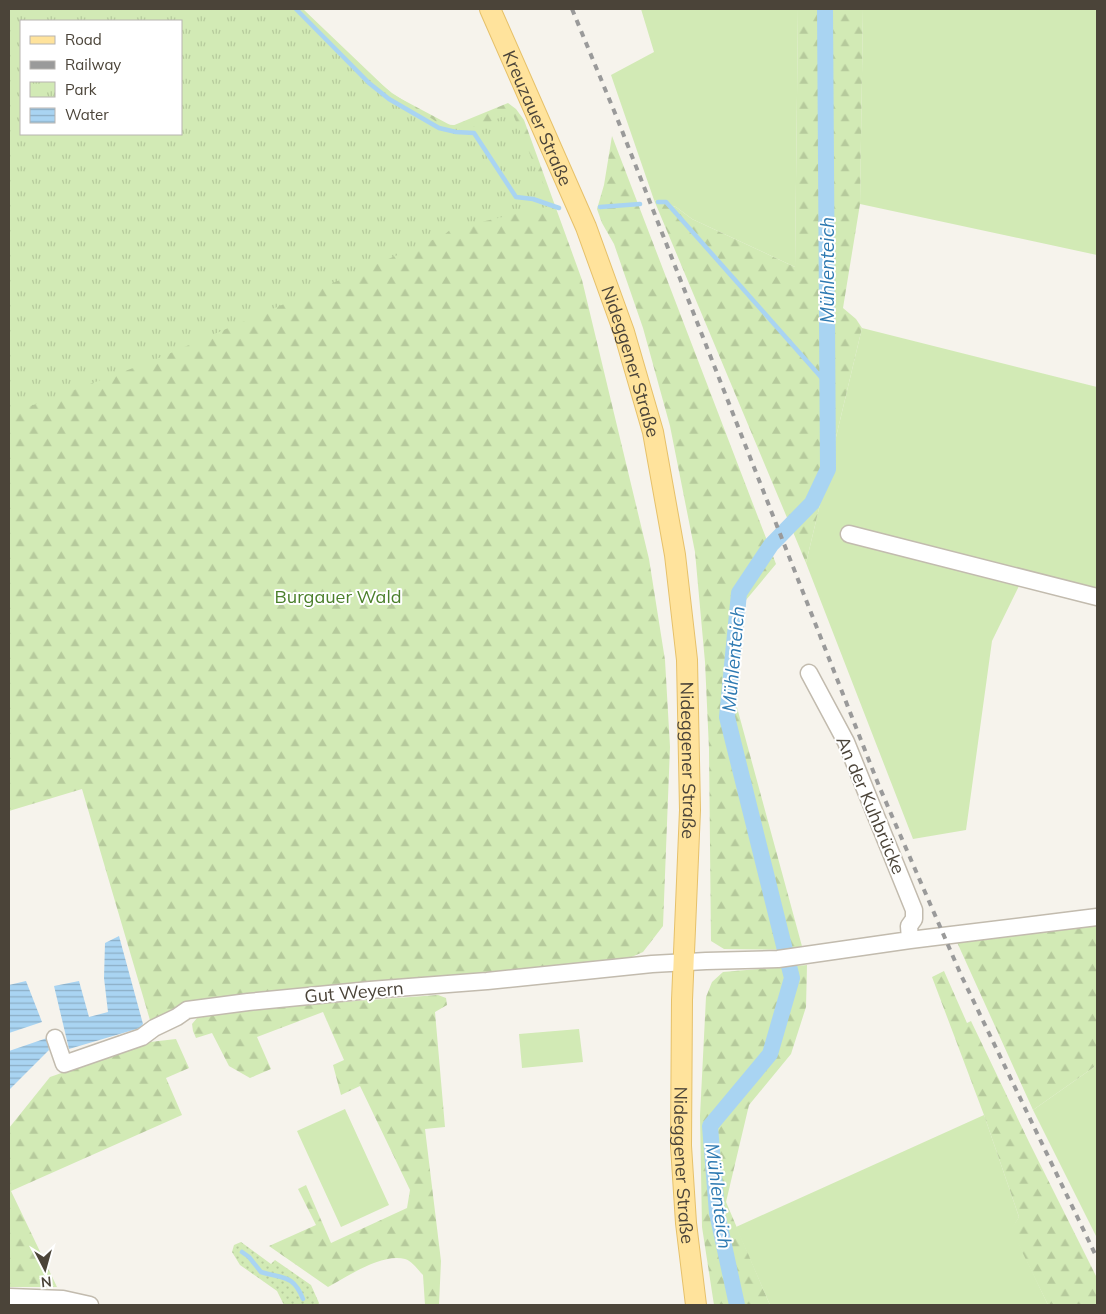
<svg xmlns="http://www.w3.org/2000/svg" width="1106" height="1314" font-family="Mulish,sans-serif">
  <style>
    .grass { fill: #d2eab5 }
    .forest { fill: url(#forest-firs); fill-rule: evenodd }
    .park { fill: url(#park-tufts); fill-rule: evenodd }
    .garden { fill: url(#garden-dots) }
    .water { fill: url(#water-rules) }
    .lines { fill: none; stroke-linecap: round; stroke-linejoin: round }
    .stream { stroke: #a9d4f2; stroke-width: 4.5 }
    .canal { stroke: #a9d4f2; stroke-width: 16 }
    .minor-casing { stroke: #c2bbae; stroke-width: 19 }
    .major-casing { stroke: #e6c16a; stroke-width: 22 }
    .minor { stroke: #fff; stroke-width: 16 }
    .major { stroke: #ffe39c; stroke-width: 20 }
    .rail { stroke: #9a9a9a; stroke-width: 4; stroke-dasharray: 6 6; stroke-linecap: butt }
    .labels { text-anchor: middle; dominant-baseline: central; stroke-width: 4; stroke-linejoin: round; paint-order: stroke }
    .street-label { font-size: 18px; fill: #4b4439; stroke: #fff }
    .park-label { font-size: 18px; fill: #4a7f2a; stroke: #fff }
    .water-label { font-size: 19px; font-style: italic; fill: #2e7ab2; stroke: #fff }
  </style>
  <defs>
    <pattern id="forest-firs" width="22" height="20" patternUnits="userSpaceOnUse" patternTransform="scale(1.25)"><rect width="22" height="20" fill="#d2eab5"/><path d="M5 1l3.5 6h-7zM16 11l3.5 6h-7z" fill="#b6ca9c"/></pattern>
    <pattern id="park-tufts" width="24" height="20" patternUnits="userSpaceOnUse" patternTransform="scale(1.25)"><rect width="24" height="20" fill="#d2eab5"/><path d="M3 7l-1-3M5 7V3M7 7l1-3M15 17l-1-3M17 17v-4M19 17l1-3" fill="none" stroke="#b6ca9c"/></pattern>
    <pattern id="garden-dots" width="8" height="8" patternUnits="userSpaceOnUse" patternTransform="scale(1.25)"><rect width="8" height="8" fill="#d2eab5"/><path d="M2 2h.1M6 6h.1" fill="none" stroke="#b6ca9c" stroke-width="1.8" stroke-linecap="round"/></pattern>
    <pattern id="water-rules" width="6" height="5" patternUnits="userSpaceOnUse" patternTransform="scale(1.25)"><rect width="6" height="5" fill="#a9d4f2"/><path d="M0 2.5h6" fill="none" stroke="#8caec5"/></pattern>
  </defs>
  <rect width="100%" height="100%" fill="#f6f3ec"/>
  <path class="grass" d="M641,9H798L795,267L692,219L676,207L654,200L611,75L654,52Z
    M863,9H1097V255L860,204Z
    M862,328L1097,387V606L1019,586L992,641L966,830L913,839L806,563Z
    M579,1029L583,1062L522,1068L519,1034Z
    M1097,1065V1238L1033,1110Z
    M345,1109L389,1205L341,1227L297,1131Z
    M984,1115L1019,1217L1012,1229L1048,1305H770L736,1227Z"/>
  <path class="forest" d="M9,9H303L392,94L452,126L508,103L516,109L524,120L582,280L649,559L665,660L670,747L663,926L643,952L618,963L258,994L152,1027L82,789L9,811ZM21,21H181V134H21Z
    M798,9H863L860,204L843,308L856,319L862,328L806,563L654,200L676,207L692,219L795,267Z
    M612,136L776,564L746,600L735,700L803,950L724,949L711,941L709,749L705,662L695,552L670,426L643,328L614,244L602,223L597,209L604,185Z
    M1097,925V1065L1033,1110L956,940Z
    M807,965L806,1007L791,1054L749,1105L726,1202L770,1305H714L702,1227L700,1116L706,997L712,982L723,972Z
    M944,971L967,1023L971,1021L1029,1142L1097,1278V1305H1048L1011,1229L1019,1217L984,1115L932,977Z
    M438,995L446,998L447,1005L435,1012L445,1127L425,1129L441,1261L439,1305H425L423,1275C418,1270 412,1261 405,1259C382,1253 348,1276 328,1287L269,1246L316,1225L298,1189L306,1185L331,1243L407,1208L410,1190L360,1086L341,1095L333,1065L344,1060L323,1012L257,1037L271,1069L250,1078L229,1066L212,1033L196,1038L193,1031L192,1024L197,1018L260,1008Z
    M176,1039L189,1068L166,1078L182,1115L11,1191L57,1287H9V1128L50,1077L150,1042Z"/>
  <path class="park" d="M9,9H301L359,66L392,93L440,124L479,127L512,112L534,164L551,200L550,206L451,229L444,235L152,361L9,414ZM21,21H181V134H21Z"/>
  <path class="garden" d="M241,1242L271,1264L275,1260L311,1285L319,1303L318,1305H284L277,1291L240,1265L232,1252L234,1245Z"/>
  <path class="water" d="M119,936L143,1024L140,1028L69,1049L54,986L79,981L89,1017L108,1012L104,978L105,943Z
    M26,981L42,1022L9,1033V985Z
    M47,1038L49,1050L9,1090V1051Z"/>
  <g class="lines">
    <path class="stream" d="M296,9L369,83L389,99L439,128L456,132L474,133L516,197L533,199L559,208
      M658,202H666L828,385
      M600,207L640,204
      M242,1252L249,1257L261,1272C283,1279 293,1274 303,1299"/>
    <path class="canal" d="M737,1305L717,1213L710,1126L770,1054L792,978L727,717L739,593L771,545L812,503L828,469L825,9"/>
    <defs>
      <path id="minor" d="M849,534L1097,597
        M809,673L846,742L914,910V919L909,926L910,940
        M55,1038L64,1064L142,1037L154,1028L177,1017L187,1010L248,1002L370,990L487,981L652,964L706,961L778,959L910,940L1097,917
        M9,1297L63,1299L90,1305"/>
      <g id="major">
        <path id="s1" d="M490,9L586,227L624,332L653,432L675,555L687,660L690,810L682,1000L681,1146L686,1223L696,1305"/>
      </g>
    </defs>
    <use href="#minor" class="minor-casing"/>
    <use href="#major" class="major-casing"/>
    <use href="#minor" class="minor"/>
    <use href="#major" class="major"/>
    <path class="rail" d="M572,9L617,118L879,786L961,975L1097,1258"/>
  </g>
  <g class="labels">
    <g class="street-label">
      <text stroke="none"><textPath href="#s1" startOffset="119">Kreuzauer Straße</textPath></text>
      <text stroke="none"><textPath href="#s1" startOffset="380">Nideggener Straße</textPath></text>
      <text stroke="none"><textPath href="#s1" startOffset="785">Nideggener Straße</textPath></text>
      <text transform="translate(871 805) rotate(67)">An der Kuhbrücke</text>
      <text transform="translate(354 992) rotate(-5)">Gut Weyern</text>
      <text stroke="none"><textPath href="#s1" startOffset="1190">Nideggener Straße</textPath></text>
    </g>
    <g class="park-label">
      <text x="338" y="596">Burgauer Wald</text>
    </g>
    <g class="water-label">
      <text transform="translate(827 270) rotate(-90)">Mühlenteich</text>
      <text transform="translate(733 659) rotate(-85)">Mühlenteich</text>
      <text transform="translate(719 1196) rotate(83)">Mühlenteich</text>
    </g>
  </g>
  <rect width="1106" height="1314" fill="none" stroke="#4b4439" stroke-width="20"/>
  <rect x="20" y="20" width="162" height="115" fill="#ffffff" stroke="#b7b4b0"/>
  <rect x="30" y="36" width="25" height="8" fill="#ffe39c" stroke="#b7b4b0"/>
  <text x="65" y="45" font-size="15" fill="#4b4439">Road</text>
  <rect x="30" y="61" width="25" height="8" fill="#9a9a9a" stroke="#b7b4b0"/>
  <text x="65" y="70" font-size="15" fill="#4b4439">Railway</text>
  <rect x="30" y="82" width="25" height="15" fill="url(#park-tufts)" stroke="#b7b4b0"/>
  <text x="65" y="95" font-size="15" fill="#4b4439">Park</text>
  <rect x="30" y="108" width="25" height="15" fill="url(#water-rules)" stroke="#b7b4b0"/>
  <text x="65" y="120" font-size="15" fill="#4b4439">Water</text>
  <g transform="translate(45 1269) rotate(174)" stroke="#ffffff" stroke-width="4" paint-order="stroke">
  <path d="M0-4L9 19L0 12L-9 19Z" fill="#4b4439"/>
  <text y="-8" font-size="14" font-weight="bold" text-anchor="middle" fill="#4b4439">N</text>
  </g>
</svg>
